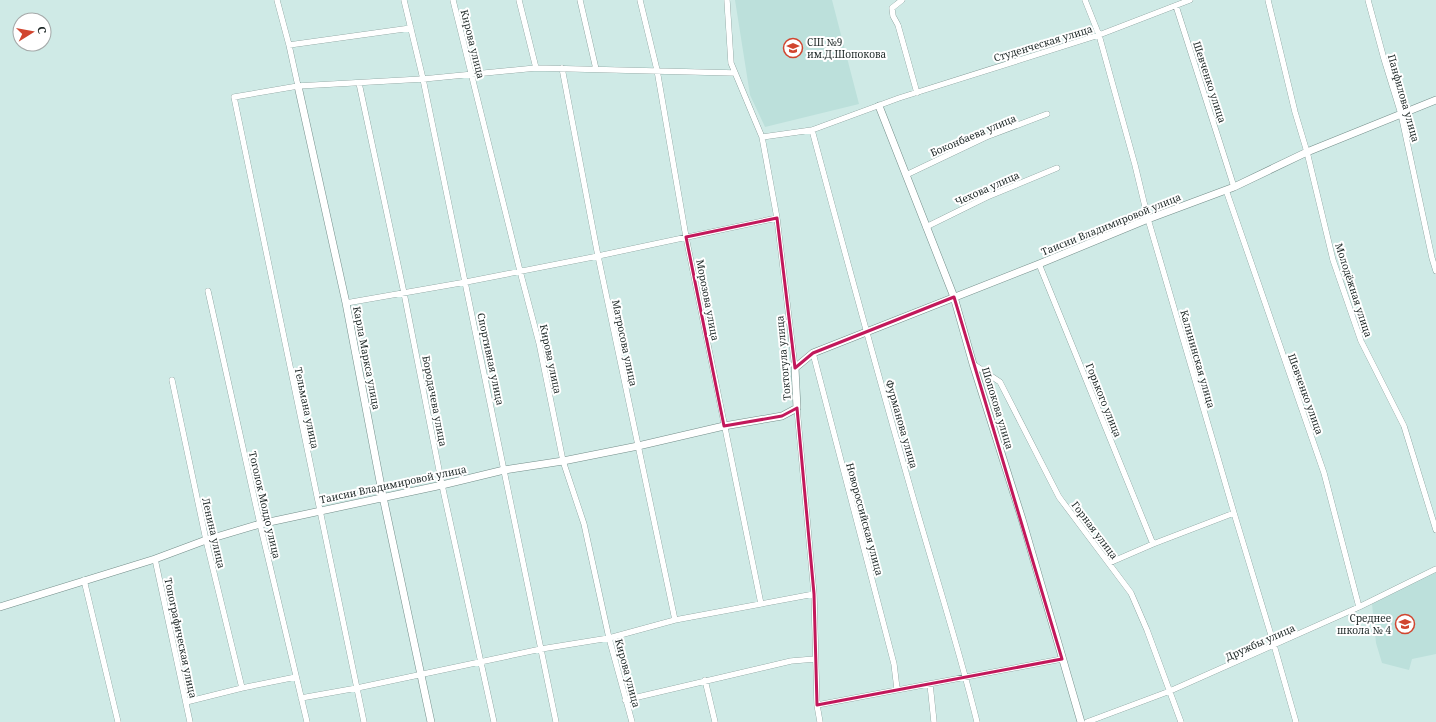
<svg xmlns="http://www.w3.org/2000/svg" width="1436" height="722" font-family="'Noto Serif',serif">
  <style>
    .built { fill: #bce0db }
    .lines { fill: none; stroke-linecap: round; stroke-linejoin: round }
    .minor-casing { stroke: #738d89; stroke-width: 6 }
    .tertiary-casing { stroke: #738d89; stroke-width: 8 }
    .minor { stroke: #fff; stroke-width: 5.5 }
    .tertiary { stroke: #fff; stroke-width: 7 }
    .marked { fill: none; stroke: #c2185b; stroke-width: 3; stroke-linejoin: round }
    .labels { text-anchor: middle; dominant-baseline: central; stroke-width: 4; stroke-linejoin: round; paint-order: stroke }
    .poi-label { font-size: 10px; fill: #1e2827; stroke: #fff; text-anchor: start }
    .street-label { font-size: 10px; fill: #1e2827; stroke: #fff }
  </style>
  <rect width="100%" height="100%" fill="#cfeae6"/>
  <path class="built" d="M735,0H832L859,104L765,127L750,95Z
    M1436,572V654L1412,659L1409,670L1382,663L1376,643L1372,604Z"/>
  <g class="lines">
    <defs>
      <path id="minor" d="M277,0L289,45L298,86
        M404,0L423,79L556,722
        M453,0L520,271L539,343L563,461L584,524L609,638L632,722
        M519,0L536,68
        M580,0L596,69
        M640,0L657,70L686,237L761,604
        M727,0L731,63L762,137L777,218L795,368
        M902,0L892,8L893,16L898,25L917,93
        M1085,0L1099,35L1135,165L1148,219L1234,513L1274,645L1296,722
        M1268,0L1295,112L1307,152L1333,260L1361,341L1404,426L1436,530
        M1368,0L1384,59L1401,114L1432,258L1436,271
        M1176,6L1234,187
        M289,45L411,28
        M562,68L598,256L675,620
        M359,83L404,293L442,485L494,722
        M812,130C844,250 877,371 911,490C933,568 958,644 977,722
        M762,137L812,130L899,98L1099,35L1190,0
        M906,175L986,137L1047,114
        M1226,190L1324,473L1359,607
        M926,227L987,197L1057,168
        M1039,264L1153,544
        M208,291L260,524L307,722
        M346,303L466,282L598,256L777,218
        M813,353L894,664L897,689
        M973,364L1000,382L1059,497L1131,593L1147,630L1181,722
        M172,380L206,540L242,688
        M797,408L814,594L817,705L820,722
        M155,559L190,722
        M1109,563L1153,544L1234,513
        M84,580L118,722
        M705,680L715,722
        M930,684L934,722
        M301,698L357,688L541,649L609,638L675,620L814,594
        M625,700L791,661L815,659
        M186,702L242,688L296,677
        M817,705L1062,659
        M364,722L234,97L298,86L423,79L536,68L735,73
        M1087,722L1170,691L1359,607L1436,569"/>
      <path id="tertiary" d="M298,86L346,303L383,497L431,722
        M879,106L954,297L973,364L1022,519L1081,722
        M0,607L155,559L206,540L260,524L442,485L504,470L563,461L638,446L724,426L782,416L797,408L795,368L813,353L1039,264L1148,219L1234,187L1307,152L1436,100"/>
    </defs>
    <use href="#minor" class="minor-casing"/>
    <use href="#tertiary" class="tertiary-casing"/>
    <use href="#minor" class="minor"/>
    <use href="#tertiary" class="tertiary"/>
  </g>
  <path class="marked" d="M777,218L795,368L813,353L954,297L1062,659L817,705L814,594L797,408L782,416L724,426L686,237Z"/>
  <defs>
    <symbol id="school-ring" viewBox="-11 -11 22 22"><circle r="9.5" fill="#fff" stroke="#d1452f" stroke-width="1.5"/><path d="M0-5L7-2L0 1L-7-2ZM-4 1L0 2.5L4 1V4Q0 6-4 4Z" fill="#d1452f"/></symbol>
  </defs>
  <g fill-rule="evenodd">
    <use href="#school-ring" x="782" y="37" width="22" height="22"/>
    <use href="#school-ring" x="1394" y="613" width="22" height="22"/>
  </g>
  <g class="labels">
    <g class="poi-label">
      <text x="807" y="42">СШ №9<tspan x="807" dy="12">им.Д.Шопокова</tspan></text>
      <text x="1391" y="618" text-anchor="end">Среднее<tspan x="1391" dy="12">школа № 4</tspan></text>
    </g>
    <g class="street-label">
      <text transform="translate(1043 43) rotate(-17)">Студенческая улица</text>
      <text transform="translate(473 44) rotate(76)">Кирова улица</text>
      <text transform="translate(1210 82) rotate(72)">Шевченко улица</text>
      <text transform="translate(1404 98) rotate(74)">Панфилова улица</text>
      <text transform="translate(973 135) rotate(-23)">Боконбаева улица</text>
      <text transform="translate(987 188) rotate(-24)">Чехова улица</text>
      <text transform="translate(1111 224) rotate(-22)">Таисии Владимировой улица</text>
      <text transform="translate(1354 290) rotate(72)">Молодёжная улица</text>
      <text transform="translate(708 300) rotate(79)">Морозова улица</text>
      <text transform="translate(625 343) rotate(78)">Матросова улица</text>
      <text transform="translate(367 358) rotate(79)">Карла Маркса улица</text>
      <text transform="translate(783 358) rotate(-95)">Токтогула улица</text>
      <text transform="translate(491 359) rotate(78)">Спортивная улица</text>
      <text transform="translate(551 359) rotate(78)">Кирова улица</text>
      <text transform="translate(1198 359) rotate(74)">Калининская улица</text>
      <text transform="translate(1306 394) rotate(70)">Шевченко улица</text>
      <text transform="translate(1104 400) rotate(68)">Горького улица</text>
      <text transform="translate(435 401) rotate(79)">Бородачева улица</text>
      <text transform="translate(307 408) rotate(78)">Тельмана улица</text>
      <text transform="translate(998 408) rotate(73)">Шопокова улица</text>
      <text transform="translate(902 424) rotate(74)">Фурманова улица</text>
      <text transform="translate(393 484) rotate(-12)">Таисии Владимировой улица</text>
      <text transform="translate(265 505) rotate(77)">Тоголок Молдо улица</text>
      <text transform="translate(865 519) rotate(75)">Новороссийская улица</text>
      <text transform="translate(1095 530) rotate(53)">Горная улица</text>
      <text transform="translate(214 533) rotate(77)">Ленина улица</text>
      <text transform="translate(181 638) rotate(78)">Топографическая улица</text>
      <text transform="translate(1260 642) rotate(-24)">Дружбы улица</text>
      <text transform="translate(628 673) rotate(75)">Кирова улица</text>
    </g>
  </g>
  <g transform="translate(32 32) rotate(79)"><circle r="19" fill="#ffffff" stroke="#a5a9a9"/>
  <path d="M0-3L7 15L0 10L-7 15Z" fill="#d1452f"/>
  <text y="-6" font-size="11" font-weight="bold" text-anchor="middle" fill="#1e2827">С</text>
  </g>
</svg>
